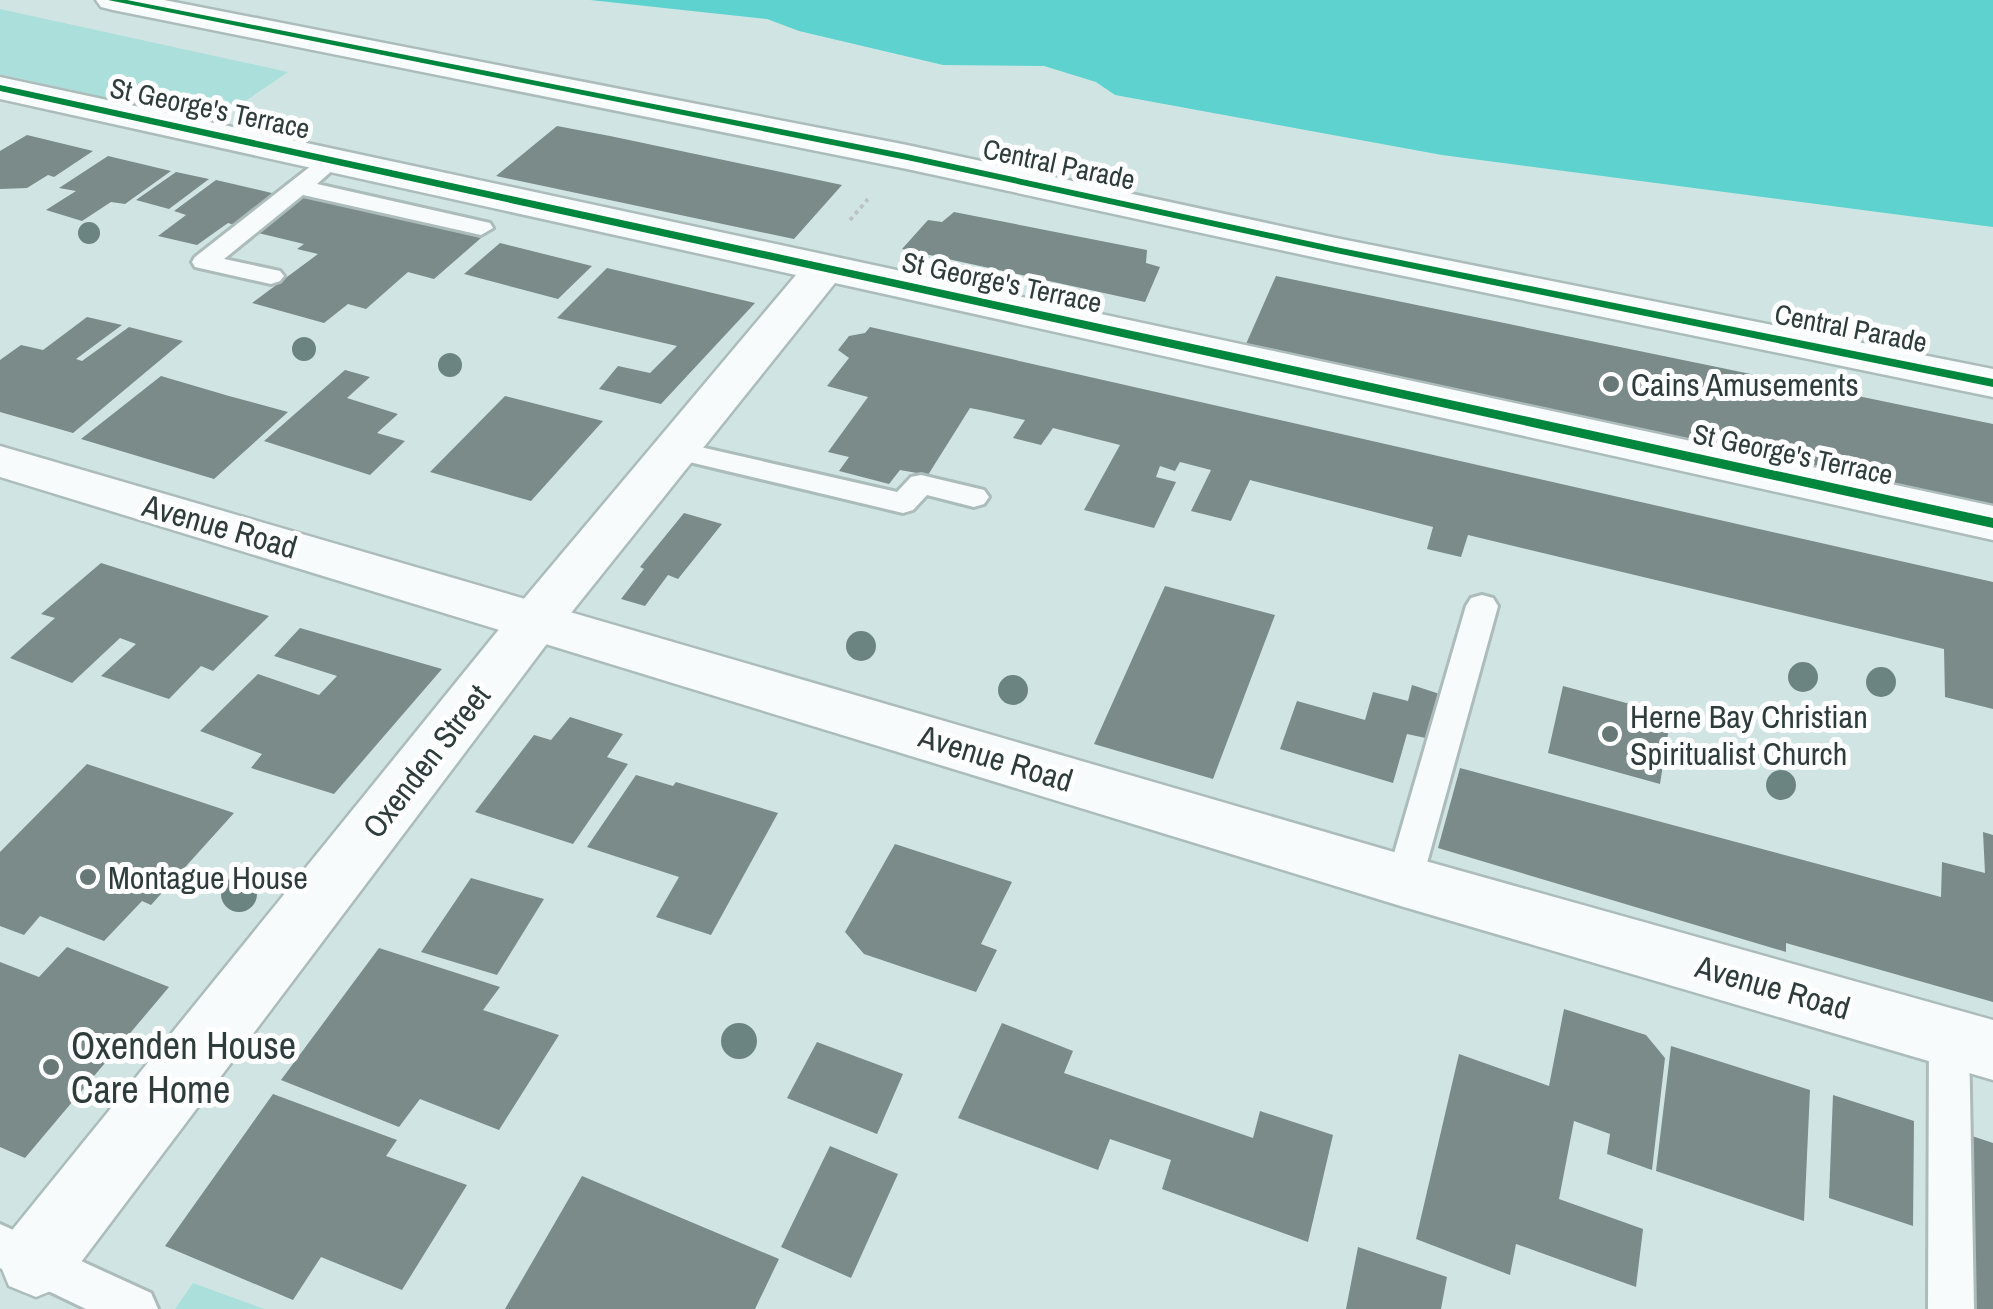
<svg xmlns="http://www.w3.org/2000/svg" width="1993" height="1309" font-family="'Archivo Narrow',sans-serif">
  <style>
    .green { fill: #aadfdc }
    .water { fill: #5ed2ce }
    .building { fill: #7a8b89 }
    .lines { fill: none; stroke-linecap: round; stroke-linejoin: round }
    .service-casing { stroke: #abbcba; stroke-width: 6 }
    .minor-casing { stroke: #abbcba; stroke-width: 5 }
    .tertiary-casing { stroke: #abbcba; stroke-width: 5 }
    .secondary-casing { stroke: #abbcba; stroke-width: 5 }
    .path { stroke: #bbc4c3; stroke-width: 4; stroke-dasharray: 4 4; stroke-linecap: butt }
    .service { fill: #f8fbfb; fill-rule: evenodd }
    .minor { fill: #f8fbfb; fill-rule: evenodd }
    .tertiary { fill: #f8fbfb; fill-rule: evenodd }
    .secondary { fill: #f8fbfb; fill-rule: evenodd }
    .cycleway-casing { stroke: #fff; stroke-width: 6 }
    .cycleway { fill: #00873e; fill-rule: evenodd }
    .tree { fill: #6b8381 }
    .poi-dot { fill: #677876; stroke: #fff; stroke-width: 4 }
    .labels { text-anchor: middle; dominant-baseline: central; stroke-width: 10; stroke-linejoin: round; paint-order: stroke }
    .far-street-label { font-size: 28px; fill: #2e3d3c; stroke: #fff }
    .poi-label { font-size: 32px; fill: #2e3d3c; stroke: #fff; text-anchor: start }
    .street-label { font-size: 32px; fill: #2e3d3c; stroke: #fff }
    .near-poi-label { font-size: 38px; fill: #2e3d3c; stroke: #fff; text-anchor: start }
  </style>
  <rect width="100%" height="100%" fill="#d0e5e3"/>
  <path class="green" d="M0,9L288,72L215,122L0,74Z
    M193,1283L264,1309H175Z"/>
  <path class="water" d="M590,0H1993V227L1442,155L1115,95L1096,82L1044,66L943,65L799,31L767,19Z"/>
  <path class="building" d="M557,126L610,136L842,185L794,239L496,176Z
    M27,135L93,151L54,177L48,175L27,188L0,189V151Z
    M108,156L171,171L125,204L111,202L82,221L46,210L76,191L59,188Z
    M176,172L209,179L169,209L136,200Z
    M216,180L276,194L234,225L228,223L197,245L158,236L186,215L174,211Z
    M298,194L481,238L434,279L408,272L366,309L348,304L324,323L252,303L318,254L297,249L304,244L250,231Z
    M954,212L1147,250L1146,263L1160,267L1145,302L902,249L928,220L942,222Z
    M500,243L592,266L558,299L464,274Z
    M607,268L755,303L661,404L599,389L618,366L650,373L677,346L557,318Z
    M1276,276L1993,424V511L1246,344Z
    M87,317L122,325L76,359L82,361L129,327L183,341L73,433L0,412V360L21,345L43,350Z
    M870,327L1993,582V709L1945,697L1944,649L1468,535L1461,557L1427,549L1433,527L1250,480L1231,521L1191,511L1211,470L1180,462L1175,471L1160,466L1156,477L1176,482L1154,528L1084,510L1120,445L1053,428L1041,445L1013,438L1025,420L990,412L970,408L928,475L900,470L889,484L839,471L849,457L828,452L868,397L827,386L849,358L838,350L849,336L865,333Z
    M345,370L370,377L347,398L398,414L377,433L405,441L370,475L264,441Z
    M161,376L229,396L288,412L214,479L81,439Z
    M505,396L603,421L531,501L430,472Z
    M684,513L722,524L678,579L668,575L645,606L621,599L644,569L640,567Z
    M101,563L269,616L213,671L201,666L169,699L101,676L136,644L120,638L72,683L10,658L55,618L41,614Z
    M1165,586L1275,615L1213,779L1094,744Z
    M300,628L442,669L334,794L251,768L262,754L200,731L258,674L319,695L337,676L274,656Z
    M1412,685L1446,696L1435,740L1407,734L1393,783L1280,749L1297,701L1365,720L1373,692L1408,701Z
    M1563,686L1671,715L1660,784L1548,753Z
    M570,717L623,734L607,757L628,764L573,844L475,812L534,735L551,740Z
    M87,764L234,813L151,905L142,901L104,941L40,916L24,935L0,926V852Z
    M1460,768L1941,897L1942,862L1985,873L1983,832L1993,835V1002L1786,943V952L1438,848Z
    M636,775L673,786L676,782L778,813L711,935L656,917L679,877L587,847Z
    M895,844L1012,882L981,944L997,950L976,992L864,954L845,932Z
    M471,878L544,899L497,975L421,952Z
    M67,947L169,987L25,1158L0,1147V962L39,977Z
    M379,948L500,987L483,1010L559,1035L499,1130L420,1099L399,1127L281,1080Z
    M1564,1009L1646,1035L1665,1058L1652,1170L1607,1154L1610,1134L1574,1121L1559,1199L1643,1229L1636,1287L1516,1244L1510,1275L1416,1239L1459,1054L1549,1086Z
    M1002,1023L1073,1051L1064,1073L1253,1138L1260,1111L1333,1135L1308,1242L1162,1189L1171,1160L1110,1139L1098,1170L958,1118Z
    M817,1042L903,1074L877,1134L787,1098Z
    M1671,1046L1810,1090L1804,1221L1656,1171Z
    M273,1094L397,1140L386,1156L467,1185L402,1290L321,1257L293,1300L165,1246Z
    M1833,1095L1914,1121L1913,1226L1829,1198Z
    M1966,1134L1993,1143V1309H1971Z
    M830,1146L898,1174L851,1278L781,1247Z
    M582,1176L779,1259L755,1309H505Z
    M1358,1247L1447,1277L1441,1309H1346Z"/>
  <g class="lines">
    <defs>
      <path id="service" d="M333,153L344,160L317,184L490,223L493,228L481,235L303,195L224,259L280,271L284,276L280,281L271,284L195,267L192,262L195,257L325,155Z
        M674,441L897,492L911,477L921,475L984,490L989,497L984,504L974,507L927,495L913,510L903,513L664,456L660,450L664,444Z
        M1482,595L1493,598L1498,606L1422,881L1417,892L1404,896L1391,892L1386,881L1466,606L1471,598Z
        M1949,1019L1963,1024L1969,1037L1974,1309H1928L1929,1037L1935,1024Z
        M0,1224L151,1293L158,1309H86L0,1268Z"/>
      <path id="minor" d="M0,77L1993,506V540L835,283L555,633L63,1286L36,1297L9,1286L0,1264L9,1234L517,607L796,275L0,99Z"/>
      <path id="tertiary" d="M96,0H164L907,145L1336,238L1993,369V397L1336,262L907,169L113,10L101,7Z"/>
      <path id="secondary" d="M0,446L1404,855L1993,1020V1080L1404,907L0,477Z"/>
    </defs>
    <use href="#service" class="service-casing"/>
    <use href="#minor" class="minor-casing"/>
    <use href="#tertiary" class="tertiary-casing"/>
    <use href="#secondary" class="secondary-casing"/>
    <path class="path" d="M850,220L868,199"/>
    <use href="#service" class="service"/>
    <use href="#minor" class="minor"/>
    <use href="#tertiary" class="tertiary"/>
    <use href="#secondary" class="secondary"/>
    <defs>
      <path id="cycleway" d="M108,0H127L907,154L1336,247L1993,379V387L1336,253L907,160Z
        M0,85L1993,518V528L0,91Z"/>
    </defs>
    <use href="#cycleway" class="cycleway-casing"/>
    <use href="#cycleway" class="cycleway"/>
  </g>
  <g class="tree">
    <circle cx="89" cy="233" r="11"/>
    <circle cx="304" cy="349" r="12"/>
    <circle cx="450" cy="365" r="12"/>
    <circle cx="861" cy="646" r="15"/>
    <circle cx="1803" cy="677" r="15"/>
    <circle cx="1881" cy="682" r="15"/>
    <circle cx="1013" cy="690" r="15"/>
    <circle cx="1781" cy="785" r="15"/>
    <circle cx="239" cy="894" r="18"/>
    <circle cx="739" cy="1041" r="18"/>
  </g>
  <g class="poi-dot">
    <circle cx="1611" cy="384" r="10"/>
    <circle cx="1610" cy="734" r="10"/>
    <circle cx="88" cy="877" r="10"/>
    <circle cx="51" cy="1067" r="10"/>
  </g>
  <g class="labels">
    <g class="far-street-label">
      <text transform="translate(210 108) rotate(12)">St George's Terrace</text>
      <text transform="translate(1059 164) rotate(12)">Central Parade</text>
      <text transform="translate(1002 282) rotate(12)">St George's Terrace</text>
      <text transform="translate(1851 328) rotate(11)">Central Parade</text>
      <text transform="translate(1793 454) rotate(12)">St George's Terrace</text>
    </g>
    <g class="poi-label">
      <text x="1631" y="384">Cains Amusements</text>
      <text x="1630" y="716">Herne Bay Christian<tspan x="1630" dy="37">Spiritualist Church</tspan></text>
      <text x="108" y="877">Montague House</text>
    </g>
    <g class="street-label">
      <text transform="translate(220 526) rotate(16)">Avenue Road</text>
      <text transform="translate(996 758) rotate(17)">Avenue Road</text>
      <text transform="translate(426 761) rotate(-52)">Oxenden Street</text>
      <text transform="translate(1773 987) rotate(16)">Avenue Road</text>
    </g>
    <g class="near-poi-label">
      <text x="71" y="1045">Oxenden House<tspan x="71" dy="44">Care Home</tspan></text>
    </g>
  </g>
</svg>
